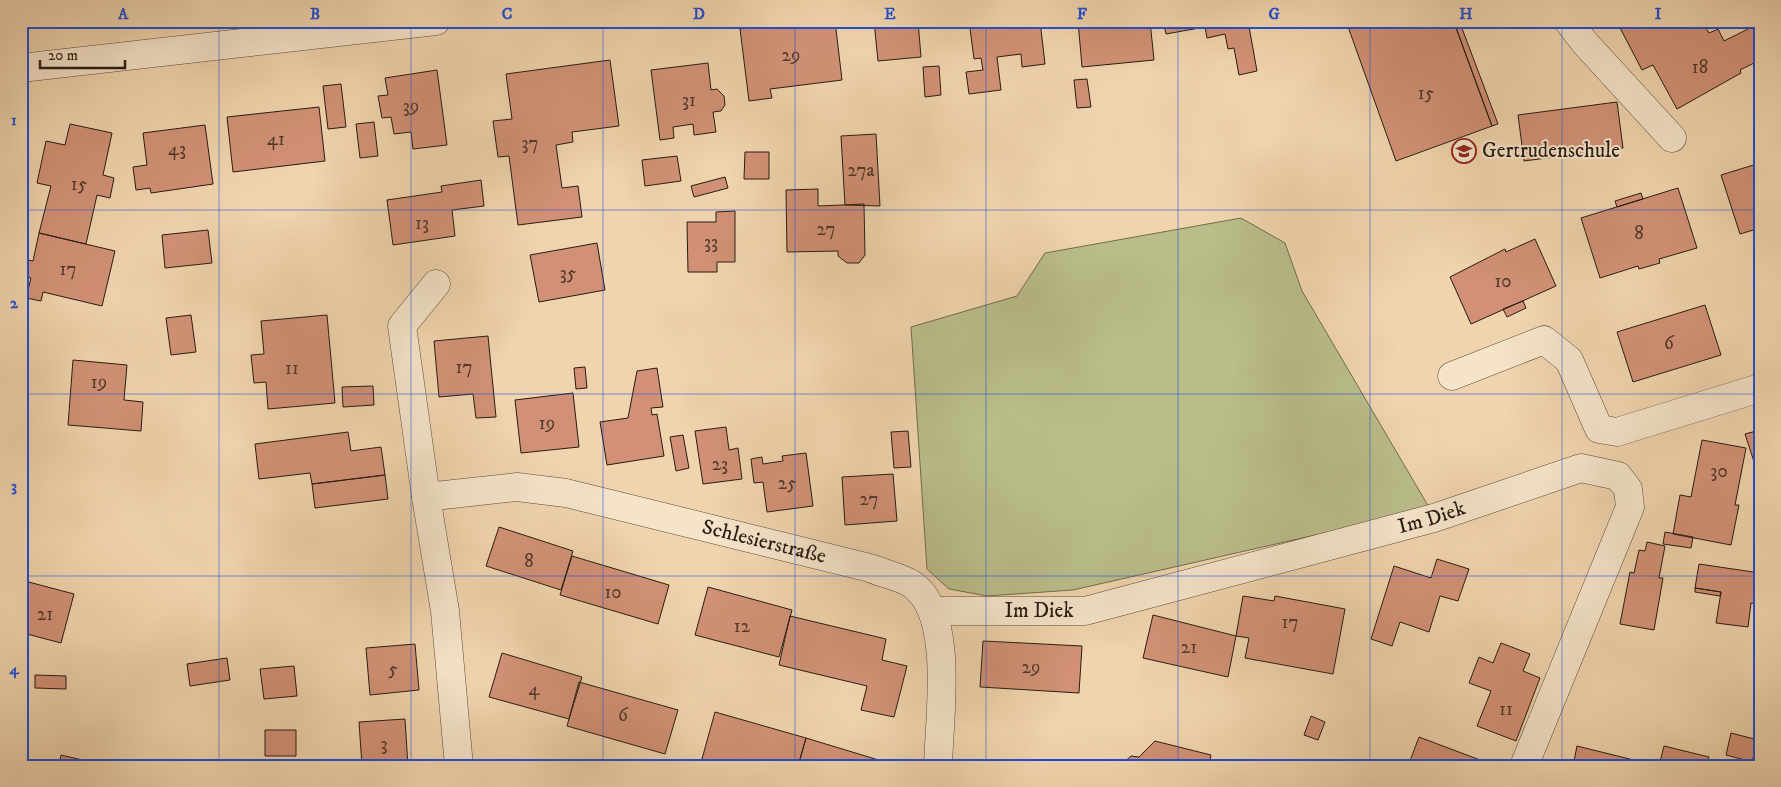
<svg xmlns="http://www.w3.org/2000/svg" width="1781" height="787" font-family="'IM FELL DW Pica',serif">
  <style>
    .green { fill: #b9bd8a; stroke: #706c4e }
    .building { fill: #d29176; stroke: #261c13 }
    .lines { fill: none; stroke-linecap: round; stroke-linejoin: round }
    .minor-casing { stroke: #584a3a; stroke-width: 29 }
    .minor { stroke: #f5e3ca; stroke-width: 28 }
    .grid { fill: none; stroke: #1d4ed8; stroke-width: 1; stroke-opacity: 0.55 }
    .labels { text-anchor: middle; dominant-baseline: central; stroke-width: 4; stroke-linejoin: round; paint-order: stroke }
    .number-label { font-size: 19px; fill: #51392c }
    .poi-label { font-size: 21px; fill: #261c13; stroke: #f5e3ca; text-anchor: start }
    .street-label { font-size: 21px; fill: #261c13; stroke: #f5e3ca }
    .neatline { fill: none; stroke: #1d4ed8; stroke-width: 2 }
    .grid-label { font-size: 16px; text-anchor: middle; font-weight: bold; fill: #1d4ed8 }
  </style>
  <rect width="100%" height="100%" fill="#f0d4ad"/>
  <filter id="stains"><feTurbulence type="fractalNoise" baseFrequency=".004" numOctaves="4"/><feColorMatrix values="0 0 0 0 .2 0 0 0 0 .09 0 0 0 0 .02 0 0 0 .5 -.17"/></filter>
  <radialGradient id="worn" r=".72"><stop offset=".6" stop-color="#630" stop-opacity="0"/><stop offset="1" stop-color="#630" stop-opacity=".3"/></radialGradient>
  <path class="green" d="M1241,218L1285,243L1302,291L1430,509L1073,590L987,596L949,589L927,569L911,327L1017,296L1045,253Z"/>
  <path class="building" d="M805,21H835L842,80L770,89L772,98L749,101L740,29Z
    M874,21H918L921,57L878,61Z
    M969,21H1040L1045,64L1022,67L1021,54L997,57L1001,90L969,94L966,72L983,70L981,58L974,59Z
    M1078,21H1150L1154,60L1082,67Z
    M1163,21H1248L1257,71L1239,75L1234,48L1228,49L1225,34L1207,38L1205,27L1166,34Z
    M1346,21H1439L1443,29L1455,25L1492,126L1396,161Z
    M1622,21H1702L1709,33L1718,29L1724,41L1748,29L1745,22L1760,21V60L1740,70L1741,73L1677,109L1653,65L1642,70L1618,24Z
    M1460,23L1498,124L1492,126L1455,25Z
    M610,60L619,126L572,132L573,142L556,145L562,188L578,186L582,217L518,225L509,156L498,157L493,121L512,119L506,74Z
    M708,63L711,90L717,89L724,96L725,105L721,111L713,112L716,132L694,135L693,124L673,127L674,138L660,140L651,70Z
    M939,66L941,95L925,97L923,67Z
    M437,70L447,145L413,149L411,132L394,134L391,117L382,118L378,96L388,95L385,78Z
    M1087,79L1091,107L1077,108L1074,80Z
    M341,84L346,127L328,129L323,86Z
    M1617,102L1623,148L1524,161L1518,115Z
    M319,107L325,161L233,172L227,117Z
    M374,122L378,156L360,158L356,124Z
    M70,124L112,133L103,175L114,178L110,198L97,195L86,244L39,233L51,186L37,183L46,141L65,145Z
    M205,125L213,184L151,193L150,188L136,190L133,167L147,165L143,133Z
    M876,134L880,206L845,205L841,136Z
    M745,152H769V179H744Z
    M677,156L681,181L645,186L642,160Z
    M1760,163V228L1740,234L1721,175Z
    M725,177L728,188L694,197L691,186Z
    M481,180L484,206L452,210L455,236L393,245L387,200L442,192L441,186Z
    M1678,188L1697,248L1659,259L1660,263L1639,269L1638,266L1600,278L1581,218Z
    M818,189V206L864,204L865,255L859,263H847L838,256V251L787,252L786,190Z
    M1641,193L1643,199L1617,207L1615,201Z
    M735,211V262H717V272H688L687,222H716V212Z
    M208,230L212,263L165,268L162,235Z
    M39,233L115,251L102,306L43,292L41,301L26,298L31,278L24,276L28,260L33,261Z
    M1535,239L1556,286L1471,324L1450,277L1505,249L1506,252Z
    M597,243L605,290L539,302L530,255Z
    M1523,301L1526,308L1507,317L1503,309Z
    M1705,305L1721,355L1633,382L1617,332Z
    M191,315L196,352L171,355L166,318Z
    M327,315L335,403L268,409L266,382L254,383L251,355L264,354L261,321Z
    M488,336L496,417L476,418L473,394L439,397L434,341Z
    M73,360L127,365L124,400L143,402L141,431L68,425Z
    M585,367L587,388L576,389L574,368Z
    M657,368L663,407L651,408L652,415L657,414L664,456L607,465L600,422L628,418L637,371Z
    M373,386L374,405L343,407L342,387Z
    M573,393L579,447L521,453L515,400Z
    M726,427L729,450L738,448L742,479L703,484L695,431Z
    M1760,430V464L1755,465L1745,434Z
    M908,431L911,467L894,468L891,432Z
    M348,432L351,451L381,447L385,475L312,484L310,473L259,479L255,444Z
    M683,435L689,468L676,471L670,437Z
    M1702,440L1746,448L1735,505H1739L1731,545L1673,534L1680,495L1691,497Z
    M806,453L813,506L767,512L763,482L754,483L751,459L762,457L763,464L783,461L782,456Z
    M893,474L897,521L845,525L842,477Z
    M385,475L388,499L315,508L312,484Z
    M499,527L573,551L561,590L486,566Z
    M1665,532L1693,537L1691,548L1663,544Z
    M1647,542L1665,546L1659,578H1663L1654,630L1620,624L1630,572L1634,573L1639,550L1645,551Z
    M572,556L669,585L658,624L560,595Z
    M1437,559L1469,569L1458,601L1440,596L1429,632L1400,622L1392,646L1371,639L1394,566L1431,578Z
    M1699,564L1760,573V604L1751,603L1748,627L1716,623L1721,592L1695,588Z
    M21,580L74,594L61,643L27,634L21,652Z
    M708,587L792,610L779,657L695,635Z
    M1695,588L1721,592L1720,596L1695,592Z
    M1243,596L1274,601L1275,596L1345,609L1333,674L1245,658L1249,638L1236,636Z
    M1153,615L1236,636L1228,677L1143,658Z
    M790,616L886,639L882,660L907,666L894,717L861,710L867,686L779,665Z
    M983,641L1082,646L1079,693L980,687Z
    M1501,643L1530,654L1523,671L1540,678L1516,741L1477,726L1491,691L1469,683L1479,657L1493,663Z
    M415,644L419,690L370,695L366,648Z
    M502,653L582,677L569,719L489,697Z
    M227,658L230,680L190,686L187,664Z
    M294,666L297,696L264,699L260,669Z
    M35,675L66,676V689L35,688Z
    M579,682L678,710L665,754L567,726Z
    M715,712L806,738L798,766H724L702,759Z
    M1311,716L1325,722L1318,740L1304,735Z
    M405,719L408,766H362L359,722Z
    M265,730H296V756H265Z
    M1731,733L1758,740L1752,762L1726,755Z
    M1419,737L1496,766H1408Z
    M806,738L895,765V766H798Z
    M1758,740H1760V764L1752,762Z
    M1155,741L1211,755L1209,766H1120L1131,756L1139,757Z
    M1577,746L1658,766H1573Z
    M1664,746L1709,757L1706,766H1659Z
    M61,755L87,761L86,766H59Z"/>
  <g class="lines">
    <defs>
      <g id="minor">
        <path d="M1568,21L1585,43L1672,138"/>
        <path d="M21,68L436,21"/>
        <path d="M436,284L402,326L426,497L445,611L459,766"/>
        <path d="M1452,376L1544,340L1569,360L1599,429L1617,432L1760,388"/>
        <path id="s1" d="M426,497L517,487L566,493L870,568C882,573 904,578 913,585C955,615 939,719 938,766"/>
        <path id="s2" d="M934,611H1085L1434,518L1581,468L1618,476L1628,489L1630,507L1524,766"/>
      </g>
    </defs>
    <use href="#minor" class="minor-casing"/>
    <use href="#minor" class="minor"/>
  </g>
  <path class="grid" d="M219,21V766M411,21V766M603,21V766M795,21V766M986,21V766M1178,21V766M1370,21V766M1562,21V766M21,210H1760M21,394H1760M21,576H1760"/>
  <defs>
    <symbol id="school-ring" viewBox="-11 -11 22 22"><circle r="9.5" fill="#f5e3ca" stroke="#8f2418" stroke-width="1.5"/><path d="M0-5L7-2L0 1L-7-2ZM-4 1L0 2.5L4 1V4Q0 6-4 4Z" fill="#8f2418"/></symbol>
  </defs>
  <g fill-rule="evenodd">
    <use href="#school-ring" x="1450" y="137" width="28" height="28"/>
  </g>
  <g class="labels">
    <g class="number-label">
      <text x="791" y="55">29</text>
      <text x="1700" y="67">18</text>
      <text x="1426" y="93">15</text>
      <text x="689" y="100">31</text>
      <text x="411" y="106">39</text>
      <text x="276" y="139">41</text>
      <text x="530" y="143">37</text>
      <text x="177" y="149">43</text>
      <text x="861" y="170">27a</text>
      <text x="79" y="184">15</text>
      <text x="422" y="223">13</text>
      <text x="826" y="229">27</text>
      <text x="1639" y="233">8</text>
      <text x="711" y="242">33</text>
      <text x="68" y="269">17</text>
      <text x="568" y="273">35</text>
      <text x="1503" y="281">10</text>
      <text x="1669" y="343">6</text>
      <text x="464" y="367">17</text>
      <text x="292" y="368">11</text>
      <text x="99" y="382">19</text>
      <text x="547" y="423">19</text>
      <text x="720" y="464">23</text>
      <text x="1719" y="471">30</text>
      <text x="787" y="483">25</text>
      <text x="869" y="499">27</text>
      <text x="529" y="561">8</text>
      <text x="613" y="592">10</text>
      <text x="45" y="614">21</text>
      <text x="1290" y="622">17</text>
      <text x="742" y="626">12</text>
      <text x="1189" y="647">21</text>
      <text x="1031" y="667">29</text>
      <text x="393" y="669">5</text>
      <text x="534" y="689">4</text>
      <text x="1506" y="709">11</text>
      <text x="623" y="715">6</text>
      <text x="384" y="744">3</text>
    </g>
    <g class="poi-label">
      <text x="1482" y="151">Gertrudenschule</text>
    </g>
    <g class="street-label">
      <text stroke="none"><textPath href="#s2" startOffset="510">Im Diek</textPath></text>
      <text stroke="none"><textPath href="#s1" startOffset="345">Schlesierstraße</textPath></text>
      <text stroke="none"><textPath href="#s2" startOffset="105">Im Diek</textPath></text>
    </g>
  </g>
  <rect width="1781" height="787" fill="none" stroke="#f0d4ad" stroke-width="55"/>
  <path d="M40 60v8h85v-8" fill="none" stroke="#261c13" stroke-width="2.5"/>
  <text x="48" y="60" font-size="15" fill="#261c13" stroke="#f5e3ca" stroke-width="4" paint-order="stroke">20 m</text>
  <rect x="28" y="28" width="1726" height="732" class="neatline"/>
  <g class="grid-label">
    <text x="123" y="19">A</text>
    <text x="315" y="19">B</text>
    <text x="507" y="19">C</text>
    <text x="699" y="19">D</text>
    <text x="890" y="19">E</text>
    <text x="1082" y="19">F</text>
    <text x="1274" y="19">G</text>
    <text x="1466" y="19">H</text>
    <text x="1658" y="19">I</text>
    <text x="14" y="125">1</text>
    <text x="14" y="308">2</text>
    <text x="14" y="491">3</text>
    <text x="14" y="674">4</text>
  </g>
  <rect width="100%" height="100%" filter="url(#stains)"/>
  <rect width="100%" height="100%" fill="url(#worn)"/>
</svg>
